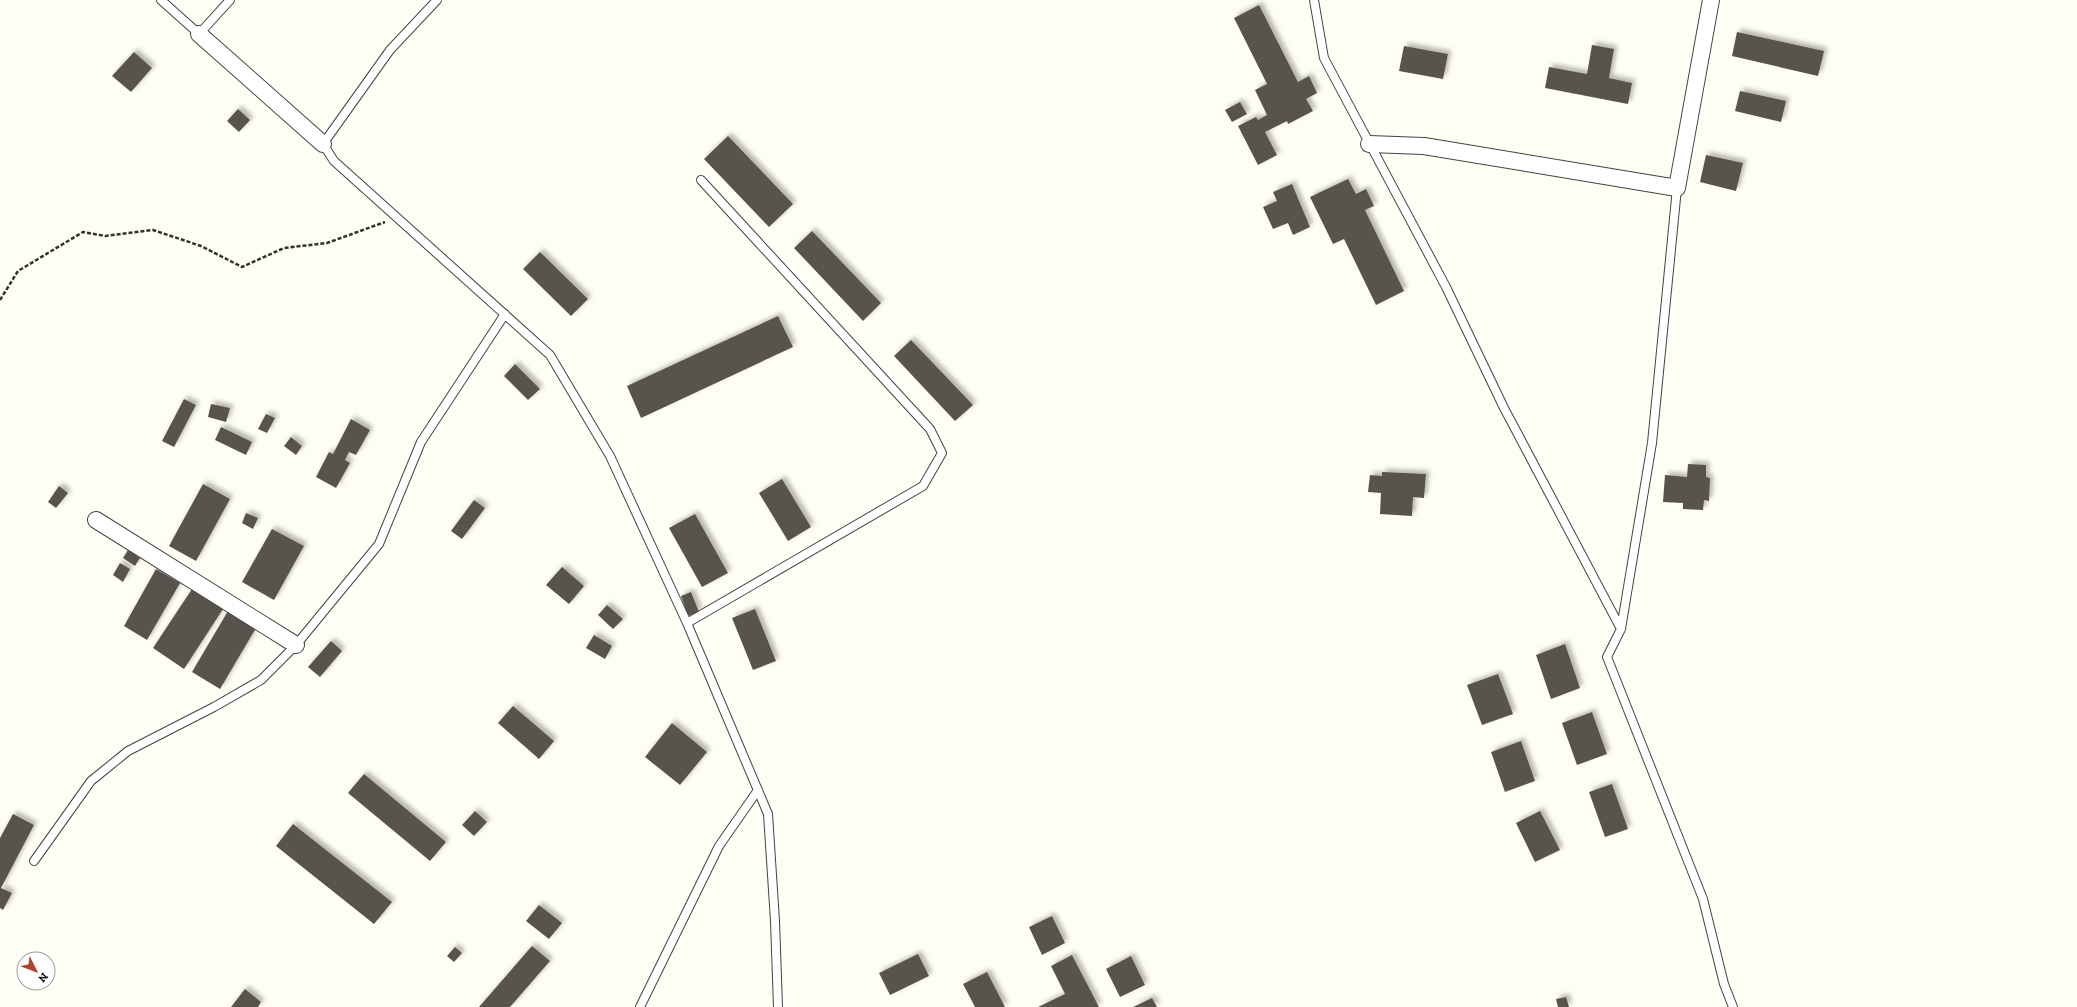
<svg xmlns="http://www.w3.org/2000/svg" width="2077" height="1007" font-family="'Zilla Slab',serif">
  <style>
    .building { fill: #58534d; filter: url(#shadow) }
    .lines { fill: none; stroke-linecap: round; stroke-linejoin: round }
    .lane-casing { stroke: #434343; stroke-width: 10 }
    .street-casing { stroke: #434343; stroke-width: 18 }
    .path { stroke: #323232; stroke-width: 2.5; stroke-dasharray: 4 2; stroke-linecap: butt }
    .lane { stroke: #fff; stroke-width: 8 }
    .street { stroke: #fff; stroke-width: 16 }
  </style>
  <defs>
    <filter id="shadow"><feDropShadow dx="3.5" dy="-3.5" stdDeviation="2" flood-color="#0004"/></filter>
  </defs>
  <rect width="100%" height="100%" fill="#fefef4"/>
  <path class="building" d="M1259,5L1298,82L1309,76L1317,93L1306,99L1313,111L1288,124L1287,121L1265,132L1277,155L1258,165L1238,126L1256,117L1258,120L1267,115L1255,90L1267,84L1234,18Z
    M1737,32L1824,51L1818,76L1732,56Z
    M1592,45L1614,49L1609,78L1632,83L1628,104L1545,88L1549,67L1587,74Z
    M1404,46L1448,54L1443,79L1399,71Z
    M134,52L152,68L131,92L112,76Z
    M1740,91L1786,101L1781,122L1735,111Z
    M1240,102L1247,114L1232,122L1225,110Z
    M238,109L250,120L239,132L227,121Z
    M728,136L793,204L769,227L704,159Z
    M1706,155L1743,163L1736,191L1700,182Z
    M1348,179L1356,194L1366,189L1374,206L1365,210L1404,291L1376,305L1344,239L1333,244L1310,197Z
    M1292,184L1310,227L1293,235L1288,223L1273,229L1263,207L1277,201L1273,192Z
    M812,231L881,303L863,321L794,248Z
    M540,252L588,299L571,316L523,269Z
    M778,316L793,347L641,418L627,386Z
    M911,340L973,405L955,421L894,356Z
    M515,364L540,389L528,400L504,376Z
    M184,399L196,405L174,447L162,441Z
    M211,404L230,408L226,422L208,417Z
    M266,414L275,418L267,433L258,429Z
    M351,419L370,430L356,455L349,452L345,460L350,463L336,488L316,477L329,452L333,454Z
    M221,427L252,442L246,455L215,440Z
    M291,437L302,446L296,455L284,446Z
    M1688,464L1706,465V477L1710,478L1709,501L1704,500L1703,510L1683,509V503L1663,502L1665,475L1687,477Z
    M1382,472L1426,474L1424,498L1413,497L1412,516L1380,514L1381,493L1368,492L1370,475L1382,476Z
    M782,479L811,527L788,541L759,493Z
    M203,484L230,499L196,561L169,546Z
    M59,486L68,493L56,508L48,502Z
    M474,500L485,508L462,539L451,531Z
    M246,513L258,518L253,529L242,523Z
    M695,514L728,573L702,587L669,528Z
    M272,529L304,546L274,600L242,582Z
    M128,550L140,558L135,566L123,558Z
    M120,563L130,569L123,582L113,575Z
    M562,567L584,586L569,604L546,585Z
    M156,569L180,583L147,640L124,626Z
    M192,589L223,609L184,669L153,648Z
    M691,592L699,612L688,616L681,596Z
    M607,605L623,619L613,629L598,615Z
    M755,609L776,661L753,670L732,618Z
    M228,611L256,628L220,689L192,672Z
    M594,635L612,646L605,659L586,648Z
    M331,641L342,651L320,677L308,667Z
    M1565,644L1580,688L1551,699L1536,655Z
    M1498,674L1513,714L1482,725L1467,685Z
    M513,706L554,741L539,759L498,723Z
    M1592,712L1607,754L1577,765L1562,723Z
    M672,723L707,752L680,785L645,757Z
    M1521,741L1535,781L1505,792L1491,752Z
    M364,774L446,842L430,861L348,793Z
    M1612,784L1628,829L1605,837L1589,792Z
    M475,811L487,822L474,836L462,825Z
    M1540,811L1560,850L1535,862L1516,823Z
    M13,814L34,825L1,888L12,893L3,910L0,908V838Z
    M293,824L392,902L374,924L276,846Z
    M539,905L562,923L549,939L526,921Z
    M1052,916L1065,943L1042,955L1029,927Z
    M532,946L550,961L510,1007H479Z
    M455,947L462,953L454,962L447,956Z
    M918,954L929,976L890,995L879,973Z
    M1072,955L1099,1007H1038L1065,994L1051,966Z
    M1131,956L1145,985L1120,997L1106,969Z
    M987,972L1005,1007H975L963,984Z
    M245,989L261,1002L258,1007H231Z
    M1566,997L1569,1007H1558L1556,999Z
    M1152,998L1157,1007H1133Z"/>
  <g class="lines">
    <defs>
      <path id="lane" d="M161,0L199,34L230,0
        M437,0L390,50L323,144L334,161L550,355L610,456L687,623L768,814L775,921L778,1007
        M1314,0L1324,58L1446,287L1504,408L1621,629
        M1677,188L1652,443L1621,629L1607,657L1703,899L1724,984L1733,1007
        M687,623L923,486L942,453L930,429L701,180
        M34,861L91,781L128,751L214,707L261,680L296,645L379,544L421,442L505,314
        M640,1007L719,846L758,790"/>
      <path id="street" d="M199,34L323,144
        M1369,144L1424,146L1677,188L1711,0
        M96,520L296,645"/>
    </defs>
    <use href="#lane" class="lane-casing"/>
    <use href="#street" class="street-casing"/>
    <path class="path" d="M0,300L18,271L83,232L105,236L153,230L201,246L242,267L284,248L327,243L385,222"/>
    <use href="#lane" class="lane"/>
    <use href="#street" class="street"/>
  </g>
  <g transform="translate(36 971) rotate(132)"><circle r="19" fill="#ffffff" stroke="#9f9f9f"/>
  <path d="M0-3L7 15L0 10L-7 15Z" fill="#b54133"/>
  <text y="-6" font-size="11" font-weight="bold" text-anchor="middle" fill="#101010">N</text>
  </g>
</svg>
